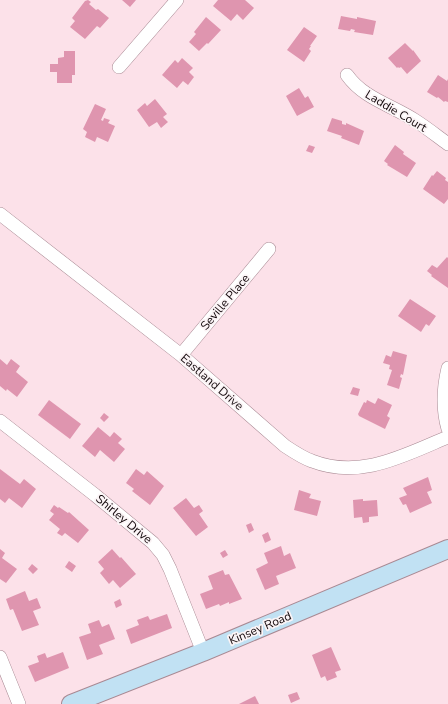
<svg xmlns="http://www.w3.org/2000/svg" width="448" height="704" font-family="'Nunito Sans',sans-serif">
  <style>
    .building { fill: #df95af }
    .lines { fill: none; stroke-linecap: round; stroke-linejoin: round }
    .street-casing { stroke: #a88993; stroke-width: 14 }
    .secondary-casing { stroke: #a88993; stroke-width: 20 }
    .street { stroke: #fff; stroke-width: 13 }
    .secondary { stroke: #c1e1f3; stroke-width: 18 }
    .labels { text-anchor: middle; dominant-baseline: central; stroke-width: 3.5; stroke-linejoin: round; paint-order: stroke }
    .street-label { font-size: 12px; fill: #12080b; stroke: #fbf4f6 }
  </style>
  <rect width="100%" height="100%" fill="#fce1e9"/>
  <path class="building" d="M88,0L91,2L89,4L96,10L98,9L109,18L100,28L97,26L85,39L70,27L75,21L72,18L85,1Z
    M122,0H136L130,7Z
    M218,0H245L254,8L243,20L237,14L231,21L213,6Z
    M341,16L357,19V17L376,21L373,35L354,32L355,30L351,29L350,31L338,29Z
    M206,17L221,30L208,44L207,43L199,51L189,42L196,34L194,32Z
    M304,27L317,36L310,46H311L309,49L311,51L304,62L287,50Z
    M405,43L413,51V50L421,61L407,74L401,67L399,68L398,67L397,68L388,58Z
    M64,51H75V75H72V83H57V72H50V64H58V58L64,57Z
    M182,58L193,68L189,72L194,77L188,85L183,81L177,88L162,75L175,60L178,63Z
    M438,75L447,81L448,79V102L445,101L444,102L438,97L437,98L427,92Z
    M299,88L305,98L308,96L314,107L297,116L286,96Z
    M155,99L167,114L163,117L168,122L161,128L157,122L149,127L137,110L145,103L147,106Z
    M95,104L106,109L101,120L103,121L104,118L110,120L108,123L115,126L108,142L97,137L95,142L85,137L87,132L83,129Z
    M332,118L342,121V124L346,125V123L364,131L359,145L341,138L342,136L327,131Z
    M309,145L315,147L312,153L306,151Z
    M395,145L404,152L403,154L416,163L407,177L387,165L388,164L384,161Z
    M437,171L446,178L445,180L448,182V199L444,204L423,189L432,175L433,176Z
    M447,257L448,258V288L431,276L432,275L427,271L432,265L437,268Z
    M410,299L436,316L429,326L426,324L421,332L398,316Z
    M393,351L407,355L403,375L401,374L400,377L402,378L399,389L387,385L392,370L389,369L390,365L383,363L386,355L391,357Z
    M0,359L7,365L11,359L20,366L16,372L28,382L17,397L7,389L6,391L0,386Z
    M353,387L360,389L358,396L350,394Z
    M378,398L392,405L387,416L390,418L385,429L359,416L358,414L364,402L366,403L367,400L375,404Z
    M49,400L81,424L70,439L38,415Z
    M104,413L109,417L104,422L100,418Z
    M98,427L110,437L114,432L122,439L118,443L125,449L114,462L100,450L95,457L82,446Z
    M0,469L20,484L24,479L36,489L22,508L9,498L5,503L0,499Z
    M136,469L144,475L147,471L164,486L150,505L132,491L134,489L126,483Z
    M428,477L432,490L427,492L432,503L410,513L406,504L403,505L399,498L407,495L403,488Z
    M299,490L311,494L309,498L321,501L317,516L294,510Z
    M186,498L194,508L199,505L203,511L199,514L208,527L196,536L173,508Z
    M363,499V501L377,500L378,516L369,517V522L363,523L362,517L354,518L353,500Z
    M54,505L58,508L59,507L68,513L69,512L89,530L78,543L65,533L62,536L57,533L60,529L49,520L54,514L50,511Z
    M251,523L254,530L249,533L246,525Z
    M268,532L271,540L265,543L262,535Z
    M281,546L284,556L290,553L296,568L276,576L279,584L265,590L256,569L268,563L264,553Z
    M0,549L5,553L2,558L17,569L6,583L0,579Z
    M112,549L120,558L121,557L136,574L120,588L113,580L109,584L100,573L104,569L98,562Z
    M225,550L228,555L223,558L220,553Z
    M69,561L76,566L72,572L65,567Z
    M32,564L38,569L33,574L28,569Z
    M223,570L225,575L229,574L242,599L229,604V602L220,606L219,604L206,609L200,594L213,589L208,576Z
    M25,591L29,601L37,598L41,608L33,611L39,625L22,631L13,609L10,610L6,599Z
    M120,599L122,605L116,608L114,602Z
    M167,614L172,628L131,644L126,630L139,625L137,620L148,616L150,620Z
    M99,620L102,627L109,624L115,639L99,645L103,654L87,660L79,637L91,633L88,624Z
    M331,647L341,670L335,672L337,677L327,681L325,676L321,678L312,655Z
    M63,652L69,668L35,682L28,666L39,662L37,656L45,653L47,658Z
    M297,692L300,699L291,703L288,695Z
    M255,696L259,704H239Z"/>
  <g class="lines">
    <defs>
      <path id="street" d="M119,67L177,0
        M347,75C364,99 392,105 416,121C427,128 437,136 448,144
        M0,214L181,355L285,446C294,452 303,458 312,461C361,480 404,455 448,437
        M181,355L269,249
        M448,368C443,389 442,408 448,429
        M0,421L95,495L153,543L163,555L170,569L203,652
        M0,657L19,704"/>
      <path id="secondary" d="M71,704L203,652L448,549"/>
    </defs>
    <use href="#street" class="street-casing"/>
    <use href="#secondary" class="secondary-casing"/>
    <use href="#street" class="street"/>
    <use href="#secondary" class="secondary"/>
  </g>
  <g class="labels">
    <g class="street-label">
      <text transform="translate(396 111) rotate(31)">Laddie Court</text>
      <text transform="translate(225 302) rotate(-50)">Seville Place</text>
      <text transform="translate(212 382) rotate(41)">Eastland Drive</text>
      <text transform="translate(124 519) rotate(40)">Shirley Drive</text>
      <text transform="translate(260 628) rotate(-23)">Kinsey Road</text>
    </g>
  </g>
</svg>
